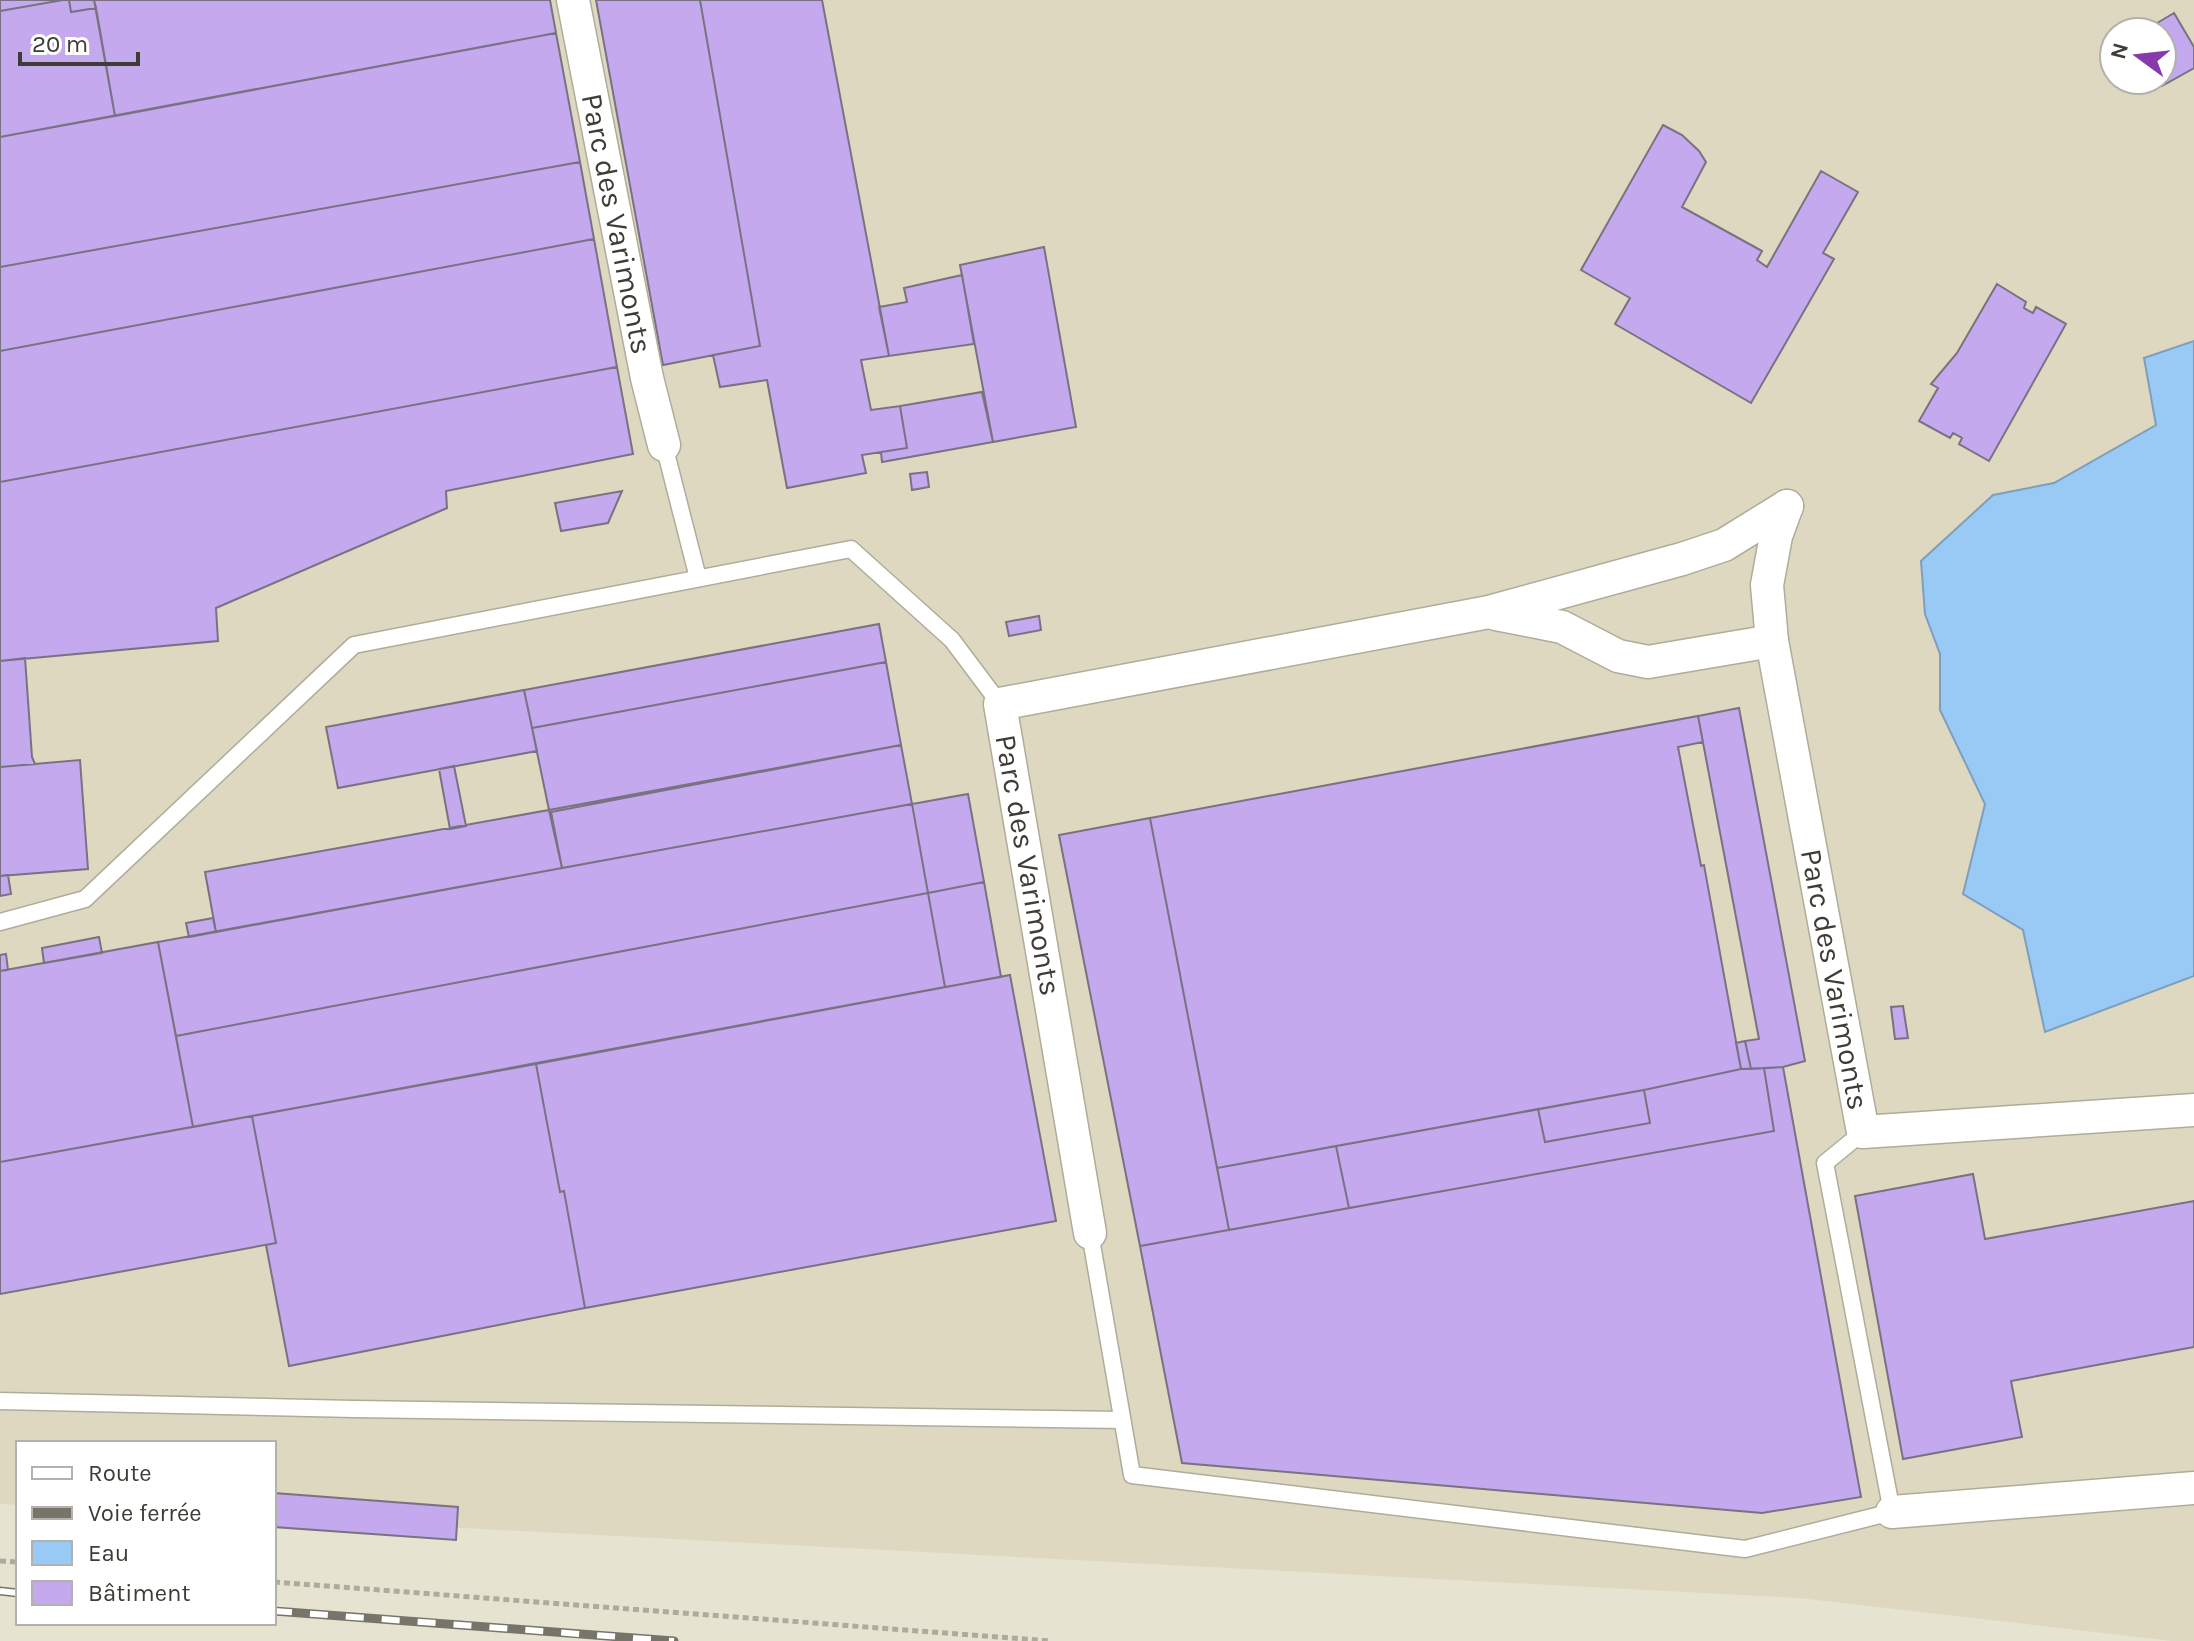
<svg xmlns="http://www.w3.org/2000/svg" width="2194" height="1641" font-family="Karla,sans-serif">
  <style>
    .built { fill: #ddd8bf; fill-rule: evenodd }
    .water { fill: #99c9f5; stroke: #7e9fbb; stroke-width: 2 }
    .building { fill: #c5a9ee; stroke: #787282; stroke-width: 2 }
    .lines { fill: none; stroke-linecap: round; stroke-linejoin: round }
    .service-casing { stroke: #afac9a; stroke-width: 19 }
    .minor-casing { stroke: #afac9a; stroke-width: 35 }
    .path { stroke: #aeab9d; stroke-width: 5; stroke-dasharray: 6 4; stroke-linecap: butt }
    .service { stroke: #fff; stroke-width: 16 }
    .minor { stroke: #fff; stroke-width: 32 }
    .rail-casing { stroke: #77756a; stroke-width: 9 }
    .rail { stroke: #fff; stroke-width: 6; stroke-dasharray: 18; stroke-linecap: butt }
    .labels { text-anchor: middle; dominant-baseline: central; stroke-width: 6; stroke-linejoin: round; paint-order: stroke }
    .street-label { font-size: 30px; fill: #3e3c35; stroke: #fff }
  </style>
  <rect width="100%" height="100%" fill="#e7e3d1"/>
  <path class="built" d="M0,0H2194V1641H2172L1799,1598L274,1518V1443H18V1505L0,1504ZM2114,32H2162V80H2114Z"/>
  <path class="water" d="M2194,341V976L2045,1032L2023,930L1963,894L1985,804L1940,710V654L1925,614L1921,561L1993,495L2054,483L2156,425L2144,358Z"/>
  <path class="building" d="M0,0H63L0,11Z
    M63,0H69L71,12L96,8L115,116L0,137V11Z
    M69,0H94L96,8L71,12Z
    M94,0H550L556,33L115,116Z
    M596,0H700L760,346L663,365Z
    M700,0H822L889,356L861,360L871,410L900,406L907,448L862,455L866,473L787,488L767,380L720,387L713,355L760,346Z
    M2174,13L2194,47V68L2162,86L2158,80H2162V32H2142Z
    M556,33L580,162L0,267V137Z
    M1663,125L1682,135L1699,151L1706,162L1682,207L1762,251L1757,260L1767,267L1821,171L1858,192L1823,253L1834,259L1751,403L1615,324L1630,298L1581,270Z
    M580,162L594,239L0,351V267Z
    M594,239L617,367L0,482V351Z
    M1044,247L1076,427L993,442L960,265Z
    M962,275L974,344L889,356L879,307L907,302L904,288Z
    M1997,284L2026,302L2024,308L2033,313L2036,307L2066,324L1989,461L1959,444L1962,438L1953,433L1950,438L1919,421L1938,388L1931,384L1957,353Z
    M617,367L633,454L446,491L447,508L216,608L218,641L0,661V482Z
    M982,392L993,442L882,462L881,452L907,448L900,406Z
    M927,472L929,487L912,490L910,474Z
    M622,491L608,523L561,531L555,503Z
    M1039,616L1041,630L1009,636L1006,622Z
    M879,624L886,662L532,728L524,690Z
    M25,658L32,757L35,764L0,767V661Z
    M886,662L901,745L549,810L532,728Z
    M524,690L537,751L338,788L326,727Z
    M1739,708L1805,1061L1783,1067L1751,1069L1745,1041L1759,1039L1698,716Z
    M1698,716L1703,742L1678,747L1701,866L1704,865L1741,1069L1644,1090L1217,1168L1150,818Z
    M901,745L912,804L562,868L551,812Z
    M80,760L88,869L0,876V767Z
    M454,766L466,826L450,829L439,769Z
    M968,794L984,882L928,893L912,804Z
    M912,804L928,893L176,1036L158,942Z
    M549,810L562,868L216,932L205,872Z
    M1150,818L1229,1230L1140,1246L1059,835Z
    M8,875L11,894L0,896V876Z
    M984,882L1001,977L945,987L928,893Z
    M928,893L945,987L193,1127L176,1036Z
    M213,918L216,932L189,937L186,923Z
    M99,937L102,953L44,963L42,948Z
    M158,942L193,1127L0,1162V971Z
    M6,954L8,970L0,971V955Z
    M1010,975L1056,1221L585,1308L564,1191L560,1192L536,1064Z
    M1903,1006L1908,1038L1895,1039L1891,1007Z
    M1745,1041L1751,1069H1741L1736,1043Z
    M536,1064L560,1192L564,1191L585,1308L289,1366L266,1245L276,1243L252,1116Z
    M1783,1067L1861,1497L1762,1513L1182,1463L1140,1246L1774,1131L1764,1068Z
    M1764,1068L1774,1131L1349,1208L1336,1146L1538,1109L1545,1142L1650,1123L1644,1090L1741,1069Z
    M1644,1090L1650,1123L1545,1142L1538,1109Z
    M252,1116L276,1243L0,1294V1162Z
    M1336,1146L1349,1208L1229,1230L1217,1168Z
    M1973,1174L1985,1239L2194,1201V1347L2011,1381L2022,1437L1903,1459L1855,1196Z
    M274,1493L458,1507L456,1540L274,1527Z"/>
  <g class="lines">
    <defs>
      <path id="service" d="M664,445L698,578
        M0,922L85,899L354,645L851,549L952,640L1000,704
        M1090,1233L1132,1475L1745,1549L1892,1512L1825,1163L1863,1132
        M0,1401L354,1409L1122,1420"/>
      <g id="minor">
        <path id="s1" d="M573,0L647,378L664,445"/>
        <path id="s2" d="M1787,506L1776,536L1767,585L1772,641L1863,1132L2194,1110"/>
        <path d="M1496,614L1562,627L1618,656L1648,662L1772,641"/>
        <path d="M1090,1233L1000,704L1489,612L1682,559L1724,545L1787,506"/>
        <path d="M1892,1512L2194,1488"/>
      </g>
    </defs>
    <use href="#service" class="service-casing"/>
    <use href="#minor" class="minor-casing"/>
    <path class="path" d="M0,1561L18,1562
      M274,1582L1051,1641"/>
    <use href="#service" class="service"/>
    <use href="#minor" class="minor"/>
    <defs>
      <path id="rail" d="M0,1591L18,1593
        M274,1611L674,1641"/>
    </defs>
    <use href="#rail" class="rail-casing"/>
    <use href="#rail" class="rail"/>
  </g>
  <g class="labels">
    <g class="street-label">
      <text stroke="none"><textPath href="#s1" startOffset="228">Parc des Varimonts</textPath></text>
      <text transform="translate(1028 865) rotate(80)">Parc des Varimonts</text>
      <text stroke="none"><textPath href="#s2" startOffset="482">Parc des Varimonts</textPath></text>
    </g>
  </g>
  <rect x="16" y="1441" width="260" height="184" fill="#ffffff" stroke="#b2b1ae" stroke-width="2"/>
  <rect x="32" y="1467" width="40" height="12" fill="#ffffff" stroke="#b2b1ae" stroke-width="2"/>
  <text x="88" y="1481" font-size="24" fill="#3e3c35">Route</text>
  <rect x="32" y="1507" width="40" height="12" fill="#77756a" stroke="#b2b1ae" stroke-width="2"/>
  <text x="88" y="1521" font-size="24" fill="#3e3c35">Voie ferrée</text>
  <rect x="32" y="1541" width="40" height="24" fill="#99c9f5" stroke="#b2b1ae" stroke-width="2"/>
  <text x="88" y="1561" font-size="24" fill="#3e3c35">Eau</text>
  <rect x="32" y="1581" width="40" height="24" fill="#c5a9ee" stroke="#b2b1ae" stroke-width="2"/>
  <text x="88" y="1601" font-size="24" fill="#3e3c35">Bâtiment</text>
  <g transform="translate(2138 56) rotate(285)"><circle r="38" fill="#ffffff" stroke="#b2b1ae" stroke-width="2"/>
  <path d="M0-6L14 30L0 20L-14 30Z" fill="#883aaa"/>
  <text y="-12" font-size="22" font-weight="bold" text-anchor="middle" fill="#3e3c35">N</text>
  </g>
  <path d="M20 52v12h118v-12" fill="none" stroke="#3e3c35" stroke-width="4"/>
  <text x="32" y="52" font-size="24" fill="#3e3c35" stroke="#ffffff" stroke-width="6" paint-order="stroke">20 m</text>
</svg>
